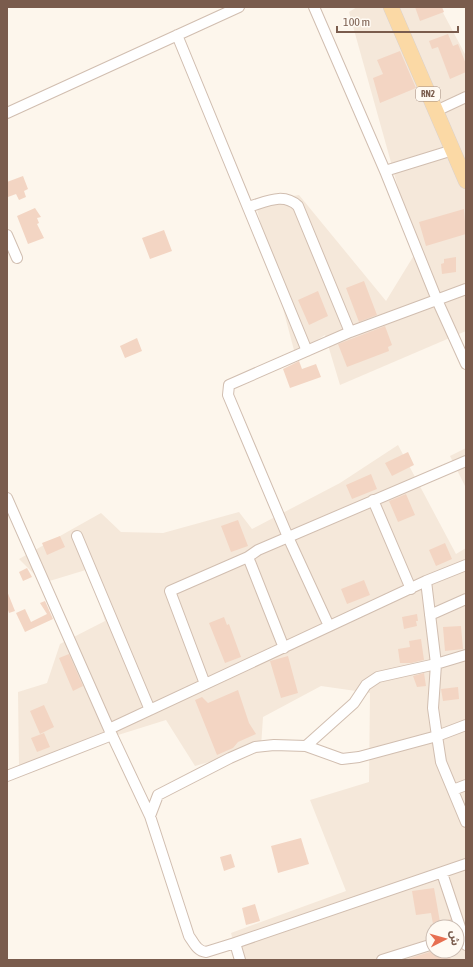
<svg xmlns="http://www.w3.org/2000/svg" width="473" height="967" font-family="'Asap Condensed','Noto Sans Arabic',sans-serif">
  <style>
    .residential { fill: #f5e8da; fill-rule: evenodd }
    .building { fill: #f3d5c3 }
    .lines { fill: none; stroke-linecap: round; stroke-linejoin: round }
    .street-casing { stroke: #d1beb0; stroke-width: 12 }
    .primary-casing { stroke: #dad1cd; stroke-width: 16 }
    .street { stroke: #fff; stroke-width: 10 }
    .primary { stroke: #fbd9a5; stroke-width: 15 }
    .labels { text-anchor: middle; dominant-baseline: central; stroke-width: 3.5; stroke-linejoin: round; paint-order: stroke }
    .shield { fill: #fffaf3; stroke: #a28b7f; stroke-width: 1 }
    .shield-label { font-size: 9px; font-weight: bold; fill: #7a5c4d }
  </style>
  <rect width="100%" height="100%" fill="#fdf6ec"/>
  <path class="residential" d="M357,7H440L466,56V331L340,385L325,335L295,354L255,202L299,195L386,301L416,252L349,12Z
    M398,445L456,554L466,548V960H238L231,933L346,891L310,800L369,782L370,693L321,686L263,717L261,747L195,766L166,720L19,766L18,692L47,683L60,644L105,621L89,569L43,583L19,559L101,513L121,532L163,533L239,512L252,529L340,483ZM433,927H457V951H433Z
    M466,448V488L450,456Z"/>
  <path class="building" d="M415,7H442L444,12L420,21Z
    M448,34L453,46L458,44L466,64V72L450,79L438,47L432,49L429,41Z
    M400,51L416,88L380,103L373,78L383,74L377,60Z
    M23,176L28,189L24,191L26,197L19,200L16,194L8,197L7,182Z
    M35,208L41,217L37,218L39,223L37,224L44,238L28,244L17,216Z
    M464,209L466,234L426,246L419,222Z
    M164,230L172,251L150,259L142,238Z
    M456,257V272L442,274L441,264L444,263V259Z
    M364,281L377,315L359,322L346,288Z
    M318,291L328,316L309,325L298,300Z
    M385,326L392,345L388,347L389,351L347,367L338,344Z
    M137,338L142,351L125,358L120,346Z
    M299,361L302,369L316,364L321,377L290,388L283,369Z
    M408,452L414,465L392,476L385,463Z
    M371,474L377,489L352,499L346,485Z
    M406,494L415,515L398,522L389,501Z
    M238,520L248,546L231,552L221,526Z
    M60,536L65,547L47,555L42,543Z
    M445,543L452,559L436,566L429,550Z
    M27,568L32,577L23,581L19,572Z
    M364,580L370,595L347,604L341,589Z
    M7,591L15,611L9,613L7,607Z
    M45,601L53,619L25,632L16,613L25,609L31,622L47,614L40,603Z
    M417,614L418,621H416L417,626L404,629L402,617Z
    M224,617L227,625L229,624L241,657L225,663L209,623Z
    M461,626L463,649L445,651L443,627Z
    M421,639L424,660L411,663H400L398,649L410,647L409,641Z
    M69,654L83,686L73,691L59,658Z
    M288,656L298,693L281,698L270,661Z
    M424,673L426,686L417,687L413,676Z
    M458,687L459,699L443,701L441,689Z
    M238,690L249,723L256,734L238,742L233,748L217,755L195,700L202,697L208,703Z
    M44,705L54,727L40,734L30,711Z
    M44,733L50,747L37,752L31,738Z
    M301,838L309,864L278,873L271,846Z
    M231,854L235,867L224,871L220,857Z
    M434,888L440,922L451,919L453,927H430V925L433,924L431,913L416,915L412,891Z
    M255,904L260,921L246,925L242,908Z
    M433,951H448L451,960H404Z"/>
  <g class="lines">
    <defs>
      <path id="street" d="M314,7L385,171L437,300L466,364
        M177,35L307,351
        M436,111L466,97
        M7,113L239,7
        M385,171L453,150
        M248,207C266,202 283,192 298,206L350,332
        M7,235L17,258
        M7,498L109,729L150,816L189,936C194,943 197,951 206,952L235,943
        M373,500L411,589
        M77,536L150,710
        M248,557L284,648
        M426,581L436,664L433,708L437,736L466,725
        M430,615L466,599
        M329,626L288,537L228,395L229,385L350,332L466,289
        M205,684L170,591L248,557L258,550L466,461
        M109,729L426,581L466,565
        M306,746L354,703L366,685L378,677L436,664L466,655
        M7,776L112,735
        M453,790L466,785
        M150,816L158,795L230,758L255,747L274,745L306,746L342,759L359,757L437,736L441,762L466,822
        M442,873L466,945
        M240,960L235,943L466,864
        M382,960L433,944"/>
      <path id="primary" d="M391,7L466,181"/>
    </defs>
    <use href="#street" class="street-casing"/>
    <use href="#primary" class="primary-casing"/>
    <use href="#street" class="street"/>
    <use href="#primary" class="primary"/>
  </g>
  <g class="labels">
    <rect class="shield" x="416" y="87" width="24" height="14" rx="3"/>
    <g class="shield-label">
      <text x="428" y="94">RN2</text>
    </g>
  </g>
  <rect width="473" height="967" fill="none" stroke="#7a5c4d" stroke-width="16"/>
  <g transform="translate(445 939) rotate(84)"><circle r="19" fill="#fffaf3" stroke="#cabbb1"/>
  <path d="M0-3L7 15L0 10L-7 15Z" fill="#e76f51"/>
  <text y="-6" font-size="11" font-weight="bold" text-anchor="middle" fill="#7a5c4d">ش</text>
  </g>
  <path d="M337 26v6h121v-6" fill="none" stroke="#7a5c4d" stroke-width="2"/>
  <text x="343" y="26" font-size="12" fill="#7a5c4d" stroke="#fffaf3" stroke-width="3" paint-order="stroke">100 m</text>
</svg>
